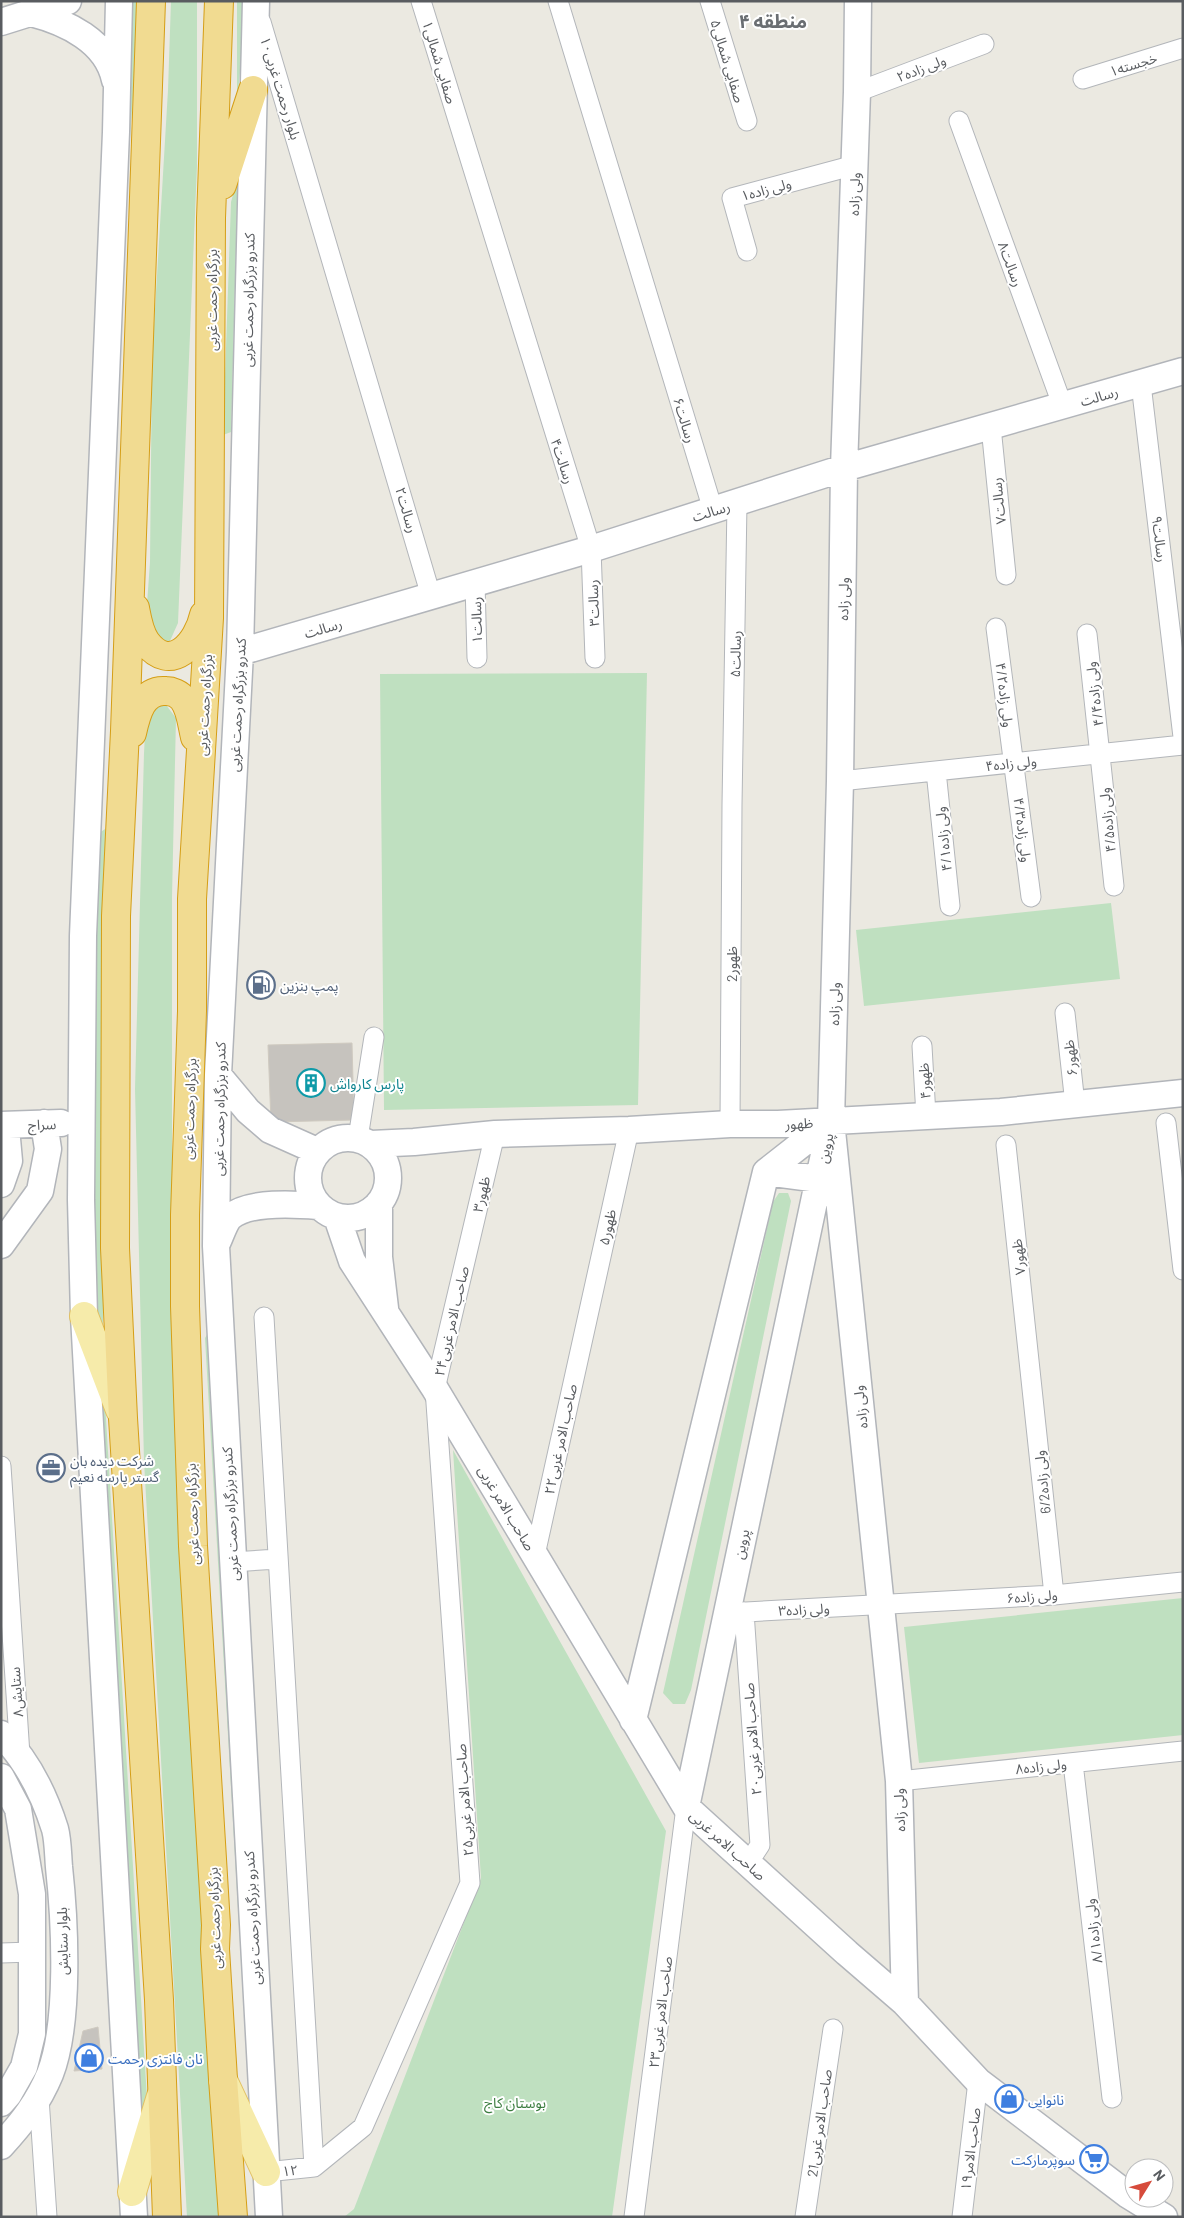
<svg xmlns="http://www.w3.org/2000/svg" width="1184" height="2218" font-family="Barlow,'Noto Sans Arabic',sans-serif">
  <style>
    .green { fill: #bfe0c0 }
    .building { fill: #c6c3be; stroke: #cfcac0 }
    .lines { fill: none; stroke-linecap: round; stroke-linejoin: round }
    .street-casing { stroke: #b3b6ba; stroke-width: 21 }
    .secondary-casing { stroke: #b2b5ba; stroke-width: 29 }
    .primary-casing { stroke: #e2c163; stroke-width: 30 }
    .highway-casing { stroke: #d59e16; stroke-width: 30 }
    .street { stroke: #fff; stroke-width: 19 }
    .secondary { stroke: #fff; stroke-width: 26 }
    .primary { stroke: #f6ebaa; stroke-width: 28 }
    .highway { stroke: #f1db91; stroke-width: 28 }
    .labels { text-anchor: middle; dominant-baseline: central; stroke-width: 4; stroke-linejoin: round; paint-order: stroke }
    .street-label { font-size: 14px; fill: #595c60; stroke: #fff }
    .service-label { font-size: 14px; fill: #4e5e75; stroke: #fff; text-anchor: start }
    .culture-label { font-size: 14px; fill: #0d838f; stroke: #fff; text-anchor: start }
    .shop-label { font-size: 14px; fill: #366cbe; stroke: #fff; text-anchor: start }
    .park-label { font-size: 14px; fill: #3c7d40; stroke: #fff }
    .district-label { font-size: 19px; font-weight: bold; fill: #6a6e72; stroke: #fff }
  </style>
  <rect width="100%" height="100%" fill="#ebe9e1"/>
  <path class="green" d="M128,1H137V41L130,138L124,134Z
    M171,1H197V166L178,623L169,643H161L146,618L150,562L152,360L168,90Z
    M237,1H246V12L237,102Z
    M238,176L231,432L223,435L231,202Z
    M647,673L638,1105L384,1110L380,674Z
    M166,705L176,718L172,897V1256L202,1911L219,2217H187L144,1461L135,1089L144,753L146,715L155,706Z
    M105,829L103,1330L95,1318L94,1045L98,834Z
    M1111,903L1120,979L864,1006L856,930Z
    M779,1193H788L791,1201L691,1690L685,1704H673L663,1693L773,1202Z
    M210,1330L257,2134L250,2116L205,1338Z
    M97,1388L105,1402L148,2115L141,2134Z
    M453,1450L666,1831L612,2217H344L354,2209L481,1878Z
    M1183,1598V1735L919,1763L904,1627Z"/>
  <path class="building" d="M352,1043L354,1120L271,1122L268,1045Z
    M98,2027L102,2069L74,2071L83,2031Z"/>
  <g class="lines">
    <defs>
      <path id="street" d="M421,1L591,549L595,658
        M558,1L713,510
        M710,1L747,121
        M261,22L431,596
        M1083,79L1183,48
        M857,92L984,44
        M959,121L1063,407
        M747,251L732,198L855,165
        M1141,384L1183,737
        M991,427L1006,575
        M475,583L477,658
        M996,628L1031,897
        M1087,634L1114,886
        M936,771L950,906
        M840,781L1183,745
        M1065,1013L1075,1104
        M922,1046L926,1116
        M1166,1123L1183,1270
        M730,1124L732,805L737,503
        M358,1138L374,1037
        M1006,1145L1054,1595
        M264,1317L314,2167
        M1,1466L20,1755
        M535,1555L629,1130
        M232,1562L278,1559
        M744,1612L760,1845L748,1863
        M727,1613L1054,1595L1183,1582
        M1073,1763L1112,2098
        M899,1781L1183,1751
        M1,1953L32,1952
        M39,2098L47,2217
        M314,2167L363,2127L470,1883L435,1389L495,1134
        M266,2172L314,2167
        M634,2217L686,1807
        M805,2217L833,2029
        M962,2217L978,2081"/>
      <path id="secondary" d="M119,1L116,132L83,936L81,1200L84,1316L134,2217
        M256,1L240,652L218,1075L216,1246L269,2217
        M858,1L857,92L844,468L840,781L831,1121L899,1781L905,2003
        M31,13C66,22 107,41 115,80
        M1,22L68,1
        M240,652L591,549L844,468L1183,371
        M218,1075L248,1111L270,1130L317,1151
        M1,1125L61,1123
        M1,1135L7,1139L9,1161L1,1184
        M308 1178a40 40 0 1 1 80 0a40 40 0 1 1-80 0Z
        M371,1144L414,1142L495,1134L629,1130L730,1124H778L1001,1112L1183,1093
        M766,1172L819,1179
        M379,1203V1257L385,1308
        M337,1217L352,1261L435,1389L686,1807L847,1953L905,2003L978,2081L1128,2195L1164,2217
        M1,1245L40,1191L48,1149L44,1123
        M216,1245C220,1238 224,1223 230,1217C250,1201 295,1204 318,1206
        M633,1720L766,1172L831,1121
        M1,1734C27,1760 44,1794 55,1829C58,1840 58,1855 59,1867C65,1922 70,2023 50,2074C38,2103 22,2123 1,2146
        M1,1777L18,1809L32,1894V2034L24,2067L8,2095L1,2103
        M686,1807L826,1145"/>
      <path id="primary" d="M84,1316L120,1410
        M223,2080L266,2172
        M132,2192L161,2096"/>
      <path id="highway" d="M151,1L125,731L116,916L115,1248L123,1418L159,2000L167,2217
        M219,1L211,218L209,618L192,899V1011L185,1215V1306L193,1546L216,1925L215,1949L223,2079L233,2217
        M222,185L253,90
        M135,608C137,619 139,632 146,642C171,675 198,643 204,615
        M132,733C136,715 142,689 166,691C172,691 179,694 183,699C191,709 192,725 195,737"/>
    </defs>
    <use href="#street" class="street-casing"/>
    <use href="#secondary" class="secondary-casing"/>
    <use href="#primary" class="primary-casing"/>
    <use href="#highway" class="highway-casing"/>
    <use href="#street" class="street"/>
    <use href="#secondary" class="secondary"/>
    <use href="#primary" class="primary"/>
    <use href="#highway" class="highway"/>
  </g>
  <defs>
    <symbol id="fuel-ring" viewBox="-11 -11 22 22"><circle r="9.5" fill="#fff" stroke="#5c6f8a" stroke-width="1.5"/><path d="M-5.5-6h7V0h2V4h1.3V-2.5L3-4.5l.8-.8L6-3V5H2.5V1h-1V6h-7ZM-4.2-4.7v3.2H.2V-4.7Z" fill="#5c6f8a"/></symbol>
    <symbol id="building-ring" viewBox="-11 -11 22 22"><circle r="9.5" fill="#fff" stroke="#0f9aa8" stroke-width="1.5"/><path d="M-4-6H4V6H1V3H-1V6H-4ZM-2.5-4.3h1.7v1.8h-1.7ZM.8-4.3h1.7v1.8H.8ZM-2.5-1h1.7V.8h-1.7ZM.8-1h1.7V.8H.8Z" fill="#0f9aa8"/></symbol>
    <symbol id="office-ring" viewBox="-11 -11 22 22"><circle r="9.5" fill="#fff" stroke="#5c6f8a" stroke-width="1.5"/><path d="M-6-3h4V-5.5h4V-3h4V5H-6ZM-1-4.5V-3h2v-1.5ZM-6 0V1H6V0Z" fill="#5c6f8a"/></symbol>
    <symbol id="shop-ring" viewBox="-11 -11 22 22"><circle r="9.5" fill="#fff" stroke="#3f7fe0" stroke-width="1.5"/><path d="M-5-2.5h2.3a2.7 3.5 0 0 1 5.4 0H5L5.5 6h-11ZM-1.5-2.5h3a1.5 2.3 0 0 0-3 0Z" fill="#3f7fe0"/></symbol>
    <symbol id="supermarket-ring" viewBox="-11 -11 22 22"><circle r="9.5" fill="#fff" stroke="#3f7fe0" stroke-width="1.5"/><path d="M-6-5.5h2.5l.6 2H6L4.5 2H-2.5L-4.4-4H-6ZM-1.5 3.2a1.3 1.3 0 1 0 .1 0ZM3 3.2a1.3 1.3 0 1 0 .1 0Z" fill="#3f7fe0"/></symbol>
  </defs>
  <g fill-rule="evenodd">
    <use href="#fuel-ring" x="245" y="969" width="32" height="32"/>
    <use href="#building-ring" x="295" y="1067" width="32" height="32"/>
    <use href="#office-ring" x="35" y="1452" width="32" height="32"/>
    <use href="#shop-ring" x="73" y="2042" width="32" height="32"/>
    <use href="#shop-ring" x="993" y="2083" width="32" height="32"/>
    <use href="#supermarket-ring" x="1078" y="2143" width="32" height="32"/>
  </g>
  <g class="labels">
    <g class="street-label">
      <text transform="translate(728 61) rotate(73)">صفایی شمالی۵</text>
      <text transform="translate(440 62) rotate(73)">صفایی شمالی۱</text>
      <text transform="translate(1133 64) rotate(-17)">خجسته۱</text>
      <text transform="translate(921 68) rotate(-21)">ولی زاده۲</text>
      <text transform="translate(281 88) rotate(73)">بلوار رحمت غربی۱۰</text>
      <text transform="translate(766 189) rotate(-15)">ولی زاده۱</text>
      <text transform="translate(854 194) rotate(-88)">ولی زاده</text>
      <text transform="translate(1011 264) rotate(70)">رسالت۸</text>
      <text transform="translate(211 300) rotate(-90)">بزرگراه رحمت غربی</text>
      <text transform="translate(248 300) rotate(-89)">کندرو بزرگراه رحمت غربی</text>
      <text transform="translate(1099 396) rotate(-16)">رسالت</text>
      <text transform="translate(685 420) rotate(73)">رسالت۶</text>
      <text transform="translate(563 461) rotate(72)">رسالت۴</text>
      <text transform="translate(998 501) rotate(-96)">رسالت۷</text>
      <text transform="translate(407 510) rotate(74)">رسالت۲</text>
      <text transform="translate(711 511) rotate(-17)">رسالت</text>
      <text transform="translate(1160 539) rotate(83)">رسالت۹</text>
      <text transform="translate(843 599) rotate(-89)">ولی زاده</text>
      <text transform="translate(593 603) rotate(-92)">رسالت۳</text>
      <text transform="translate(476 620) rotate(-91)">رسالت۱</text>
      <text transform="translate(323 628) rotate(-16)">رسالت</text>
      <text transform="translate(735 654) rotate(-89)">رسالت۵</text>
      <text transform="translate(1094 694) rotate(-97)">ولی زاده۴/۴</text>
      <text transform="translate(1005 695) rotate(83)">ولی زاده۴/۲</text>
      <text transform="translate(204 705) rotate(-87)">بزرگراه رحمت غربی</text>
      <text transform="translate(237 705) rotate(-87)">کندرو بزرگراه رحمت غربی</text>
      <text transform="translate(1011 763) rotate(-6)">ولی زاده۴</text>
      <text transform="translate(1107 820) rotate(-96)">ولی زاده۴/۵</text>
      <text transform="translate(1023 830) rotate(83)">ولی زاده۴/۳</text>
      <text transform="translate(943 839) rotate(-96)">ولی زاده۴/۱</text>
      <text transform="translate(731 964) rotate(-90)">2ظهور</text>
      <text transform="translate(834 1004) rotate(-89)">ولی زاده</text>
      <text transform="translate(1070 1058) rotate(-96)">ظهور۶</text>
      <text transform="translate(924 1081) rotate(-93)">ظهور۴</text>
      <text transform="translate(189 1109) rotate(-88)">بزرگراه رحمت غربی</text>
      <text transform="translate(219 1109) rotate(-89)">کندرو بزرگراه رحمت غربی</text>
      <text transform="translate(799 1123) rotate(-3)">ظهور</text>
      <text transform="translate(42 1124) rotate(-2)">سراج</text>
      <text transform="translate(825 1148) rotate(-78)">پروین</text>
      <text transform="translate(481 1194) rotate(-77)">ظهور۳</text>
      <text transform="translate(607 1227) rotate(-78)">ظهور۵</text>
      <text transform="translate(1018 1257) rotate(-96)">ظهور۷</text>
      <text transform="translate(451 1321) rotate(-77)">صاحب الامر غربی۲۴</text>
      <text transform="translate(860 1407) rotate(-96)">ولی زاده</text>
      <text transform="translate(560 1439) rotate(-78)">صاحب الامر غربی٢٢</text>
      <text transform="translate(1042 1482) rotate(-96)">6/2ولی زاده</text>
      <text transform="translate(507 1508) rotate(59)">صاحب الامر غربی</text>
      <text transform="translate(192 1514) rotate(-92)">بزرگراه رحمت غربی</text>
      <text transform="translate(230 1514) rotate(-93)">کندرو بزرگراه رحمت غربی</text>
      <text transform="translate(741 1544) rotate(-78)">پروین</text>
      <text transform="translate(1032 1596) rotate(-4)">ولی زاده۶</text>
      <text transform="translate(804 1609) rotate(-3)">ولی زاده۳</text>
      <text transform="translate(16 1692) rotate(-94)">ستایش۸</text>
      <text transform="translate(752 1739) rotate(-94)">صاحب الامر غربی۲۰</text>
      <text transform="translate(1041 1766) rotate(-6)">ولی زاده۸</text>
      <text transform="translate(464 1800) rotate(-94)">صاحب الامر غربی۲۵</text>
      <text transform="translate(899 1810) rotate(-92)">ولی زاده</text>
      <text transform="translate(728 1845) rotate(42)">صاحب الامر غربی</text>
      <text transform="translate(214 1918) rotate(-92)">بزرگراه رحمت غربی</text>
      <text transform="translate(252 1918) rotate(-93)">کندرو بزرگراه رحمت غربی</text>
      <text transform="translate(1093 1931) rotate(-97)">ولی زاده۸/۱</text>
      <text transform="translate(62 1941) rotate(-91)">بلوار ستایش</text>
      <text transform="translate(660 2012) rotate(-83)">صاحب الامر غربی۲۳</text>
      <text transform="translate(819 2123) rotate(-82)">21صاحب الامر غربی</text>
      <text transform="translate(970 2149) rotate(-83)">صاحب الامر۱۹</text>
      <text transform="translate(290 2170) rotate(-5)">۱۲</text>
    </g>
    <g class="service-label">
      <text x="280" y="985">پمپ بنزین</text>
      <text x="70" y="1460">شرکت دیده بان<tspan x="70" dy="16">گستر پارسه نعیم</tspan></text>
    </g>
    <g class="culture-label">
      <text x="330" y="1083">پارس کارواش</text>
    </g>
    <g class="shop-label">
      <text x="108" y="2058">نان فانتزی رحمت</text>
      <text x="1028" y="2099">نانوایی</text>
      <text x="1075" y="2159" text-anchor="end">سوپرمارکت</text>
    </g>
    <g class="park-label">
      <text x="515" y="2102">بوستان کاج</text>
    </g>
    <g class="district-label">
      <text x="773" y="20">منطقه ۴</text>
    </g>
  </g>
  <rect width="1184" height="2218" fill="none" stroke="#595c60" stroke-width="5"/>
  <g transform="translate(1149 2183) rotate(53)"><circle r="24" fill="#ffffff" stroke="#bdbebf"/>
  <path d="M0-4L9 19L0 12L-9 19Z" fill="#d64b3b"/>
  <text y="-8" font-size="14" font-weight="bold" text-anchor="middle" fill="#595c60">N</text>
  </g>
</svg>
